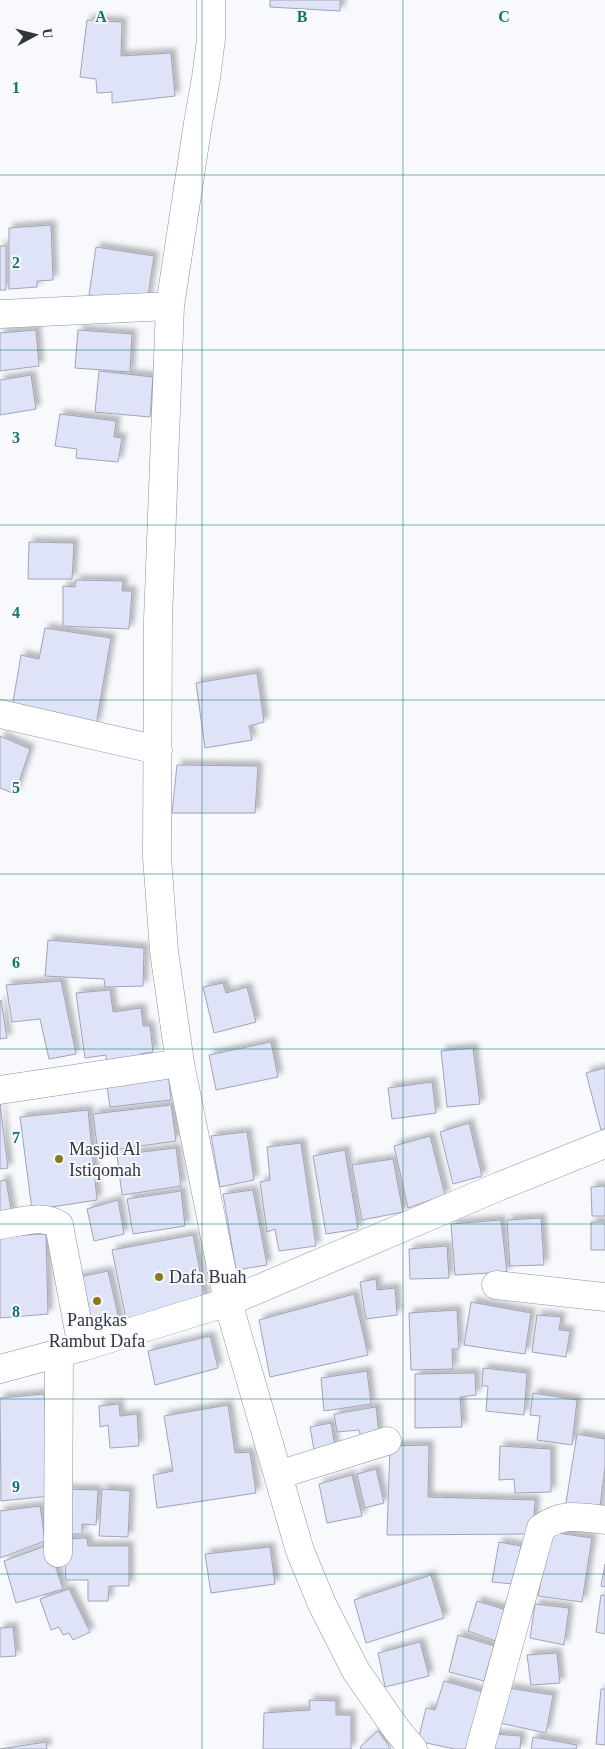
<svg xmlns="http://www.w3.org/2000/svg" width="605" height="1749" font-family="'Times New Roman',serif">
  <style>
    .building { fill: #dfe3f7; stroke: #a1a4b7; filter: url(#shadow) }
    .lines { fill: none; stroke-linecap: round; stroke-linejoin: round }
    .minor-casing { stroke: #8c90a3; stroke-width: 29 }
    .minor { stroke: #fff; stroke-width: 28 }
    .grid { fill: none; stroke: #0f766e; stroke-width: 1; stroke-opacity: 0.55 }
    .poi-dot { fill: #8b781d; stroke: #f8f9fd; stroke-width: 2 }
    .labels { text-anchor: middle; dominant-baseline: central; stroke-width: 4; stroke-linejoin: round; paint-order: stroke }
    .poi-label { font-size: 18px; fill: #33353d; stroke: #f8f9fd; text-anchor: start }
    .grid-label { font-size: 16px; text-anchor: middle; font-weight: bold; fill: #0f766e; stroke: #f8f9fd; stroke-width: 4; stroke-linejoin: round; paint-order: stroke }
  </style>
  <defs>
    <filter id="shadow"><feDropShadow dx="4.5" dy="-4.5" stdDeviation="2.5" flood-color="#0004"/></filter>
  </defs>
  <rect width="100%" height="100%" fill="#f8f9fd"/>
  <path class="building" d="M270 0H340V11L270 7Z
    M87 20 122 22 121 56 171 53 175 96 112 103V92L97 93 96 79 80 77Z
    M51 225 53 280 37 281V287L9 289V228Z
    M0 246H6V290H0Z
    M96 247 154 256 147 302 89 295Z
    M36 330 39 366 0 371V333Z
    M78 330 132 334 130 372 75 368Z
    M99 371 153 377 150 417 95 412Z
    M31 375 36 409 0 415V380Z
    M60 414 116 421 114 437 122 438 118 462 76 458 77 449 55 446Z
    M29 542 74 543 72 579H28Z
    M76 580 123 581 122 591H132L129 629 63 626V586L75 587Z
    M45 628 111 638 96 725 12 708 21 655 39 659Z
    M257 673 264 722 249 726 252 740 205 748 196 683Z
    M0 736 30 749 15 794 0 788Z
    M177 765 258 766 255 813H172Z
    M48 940 144 948 143 986 105 987 104 979 45 976Z
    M61 981 76 1054 49 1059 40 1019 12 1022 6 985Z
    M223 983 226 993 247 987 256 1022 214 1033 203 987Z
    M110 990 113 1012 141 1008 143 1026H150L153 1052 140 1054 142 1062 107 1065 106 1055 85 1058 76 993Z
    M1 1000 7 1038 0 1039V1001Z
    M271 1042 278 1077 216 1090 209 1055Z
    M473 1048 480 1104 447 1107 441 1051Z
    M605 1068V1128L601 1130 586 1073Z
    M168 1072 171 1100 110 1107 106 1080Z
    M432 1082 436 1113 392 1119 388 1088Z
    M0 1104 8 1168 0 1169Z
    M171 1105 176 1141 98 1152 93 1114Z
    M88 1110 97 1200 32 1210 20 1117Z
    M469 1123 482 1176 453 1184 440 1132Z
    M247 1132 254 1180 220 1187 211 1136Z
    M430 1136 445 1195 408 1208 394 1146Z
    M301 1143 316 1246 279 1251 275 1229 267 1232 260 1182 270 1180 267 1147Z
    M176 1148 181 1186 122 1195 117 1155Z
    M345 1150 358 1229 326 1234 313 1156Z
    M393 1159 403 1212 362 1220 352 1165Z
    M6 1180 12 1215 0 1217V1181Z
    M605 1186V1216H592L591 1187Z
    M253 1190 267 1265 236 1270 223 1194Z
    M181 1191 185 1226 133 1234 127 1199Z
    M118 1200 124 1234 94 1241 87 1209Z
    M541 1218 544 1265 510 1266 507 1220Z
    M501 1220 507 1272 455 1275 451 1224Z
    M591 1222H605V1250H591Z
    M46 1234 48 1314 0 1318V1236Z
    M193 1235 206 1303 127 1324 112 1250Z
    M447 1246 449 1278 410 1279 409 1249Z
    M108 1271 120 1324 86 1331 75 1278Z
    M376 1279 377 1290 395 1288 397 1315 366 1319 360 1282Z
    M354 1294 368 1355 270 1377 259 1320Z
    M471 1302 531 1313 525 1354 464 1345Z
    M457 1310 459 1349H452L453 1369 411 1370 409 1313Z
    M537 1315 561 1317 559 1330 570 1331 566 1357 532 1352Z
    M210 1336 218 1368 155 1385 148 1351Z
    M483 1368 527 1373 524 1415 486 1411 488 1386H482Z
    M367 1371 371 1404 324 1411 321 1378Z
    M475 1373 476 1395 460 1397 462 1427 415 1428V1374Z
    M533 1393 577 1400 572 1445 537 1440 540 1416 530 1415Z
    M44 1394 50 1496 1 1501 0 1398Z
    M119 1404 120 1416 137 1414 139 1446 110 1448 108 1425 100 1427 99 1406Z
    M228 1405 235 1453 250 1452 256 1493 157 1508 153 1475 173 1471 164 1416Z
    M376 1407 379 1435 361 1437 359 1430 337 1432 334 1414Z
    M331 1423 335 1447 314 1450 310 1427Z
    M577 1434 605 1439V1467L599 1514 565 1509Z
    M429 1445 428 1497 535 1500 533 1534 387 1535 390 1446Z
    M500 1446 551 1449V1492L515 1493 514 1479 499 1480Z
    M376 1469 384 1503 365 1508 357 1474Z
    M352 1475 362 1516 327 1523 319 1484Z
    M63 1489 98 1490 96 1525 82 1524V1534H62Z
    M102 1489 130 1491 128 1537 99 1536Z
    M40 1506 45 1541 0 1558V1511Z
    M550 1532 592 1538 582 1602 538 1596Z
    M87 1538 88 1546H129V1586H109L108 1601H88V1580H66L64 1539Z
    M499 1542 521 1546 513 1584 492 1582Z
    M48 1545 63 1589 16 1603 4 1561Z
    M270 1547 275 1584 211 1593 205 1554Z
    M605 1564V1587L601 1586Z
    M431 1575 444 1618 366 1643 354 1600Z
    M69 1589 90 1632 73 1640 69 1633 63 1635 59 1627 51 1630 40 1599Z
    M601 1595 605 1596V1634L596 1632Z
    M477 1601 513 1612 504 1644 468 1631Z
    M535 1604 569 1608 564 1645 530 1638Z
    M13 1627 16 1656 0 1657V1628Z
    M458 1635 494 1646 484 1681 449 1672Z
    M420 1642 429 1676 385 1687 378 1653Z
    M557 1653 560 1683 531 1685 527 1655Z
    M444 1681 486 1693 468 1749H454L418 1741 426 1708 435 1710Z
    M508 1688 553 1695 546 1733 500 1723Z
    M601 1689H605V1745L596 1744Z
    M309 1700 336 1701V1715H351V1749H263L264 1713 310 1710Z
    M378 1731 391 1749H361L360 1747Z
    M492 1734 521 1736 520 1749H490Z
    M533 1737 577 1745 576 1749H531Z
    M46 1742 47 1749H0Z"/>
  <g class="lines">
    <g class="minor-casing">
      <path id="minor" d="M211 0V39L206 78 198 123 170 306 158 620 157 857 164 951 180 1063 228 1302 300 1551 322 1604 356 1671 397 1730 413 1749
        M0 314 170 306
        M0 714 158 750
        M0 1090 180 1063
        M0 1225C19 1222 42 1214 59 1225L82 1347
        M496 1285 605 1297
        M0 1369 82 1347 228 1302 500 1186 605 1144
        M278 1475 387 1441
        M58 1553 59 1353
        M480 1749 541 1528C564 1512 579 1517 605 1520"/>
    </g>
    <use href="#minor" class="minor"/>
  </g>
  <path class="grid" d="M202 0V1749M403 0V1749M0 175H605M0 350H605M0 525H605M0 700H605M0 874H605M0 1049H605M0 1224H605M0 1399H605M0 1574H605"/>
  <g class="poi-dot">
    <circle cx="59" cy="1159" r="5"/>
    <circle cx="159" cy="1277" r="5"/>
    <circle cx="97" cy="1301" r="5"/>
  </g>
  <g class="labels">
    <g class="poi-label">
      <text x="69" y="1149">Masjid Al<tspan x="69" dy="21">Istiqomah</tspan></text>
      <text x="169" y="1277">Dafa Buah</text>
      <text x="97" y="1320" text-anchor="middle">Pangkas<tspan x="97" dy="21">Rambut Dafa</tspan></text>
    </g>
  </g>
  <g class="grid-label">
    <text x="101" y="22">A</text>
    <text x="302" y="22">B</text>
    <text x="504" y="22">C</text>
    <text x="16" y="93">1</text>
    <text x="16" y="268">2</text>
    <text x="16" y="443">3</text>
    <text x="16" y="618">4</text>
    <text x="16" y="793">5</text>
    <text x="16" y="968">6</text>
    <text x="16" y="1143">7</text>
    <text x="16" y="1317">8</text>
    <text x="16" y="1492">9</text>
  </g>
  <g transform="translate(35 35) rotate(83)" stroke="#f8f9fd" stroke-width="4" paint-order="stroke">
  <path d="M0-4L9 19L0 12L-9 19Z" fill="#33353d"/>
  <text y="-8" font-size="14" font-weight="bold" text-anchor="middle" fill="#33353d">U</text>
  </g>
</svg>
